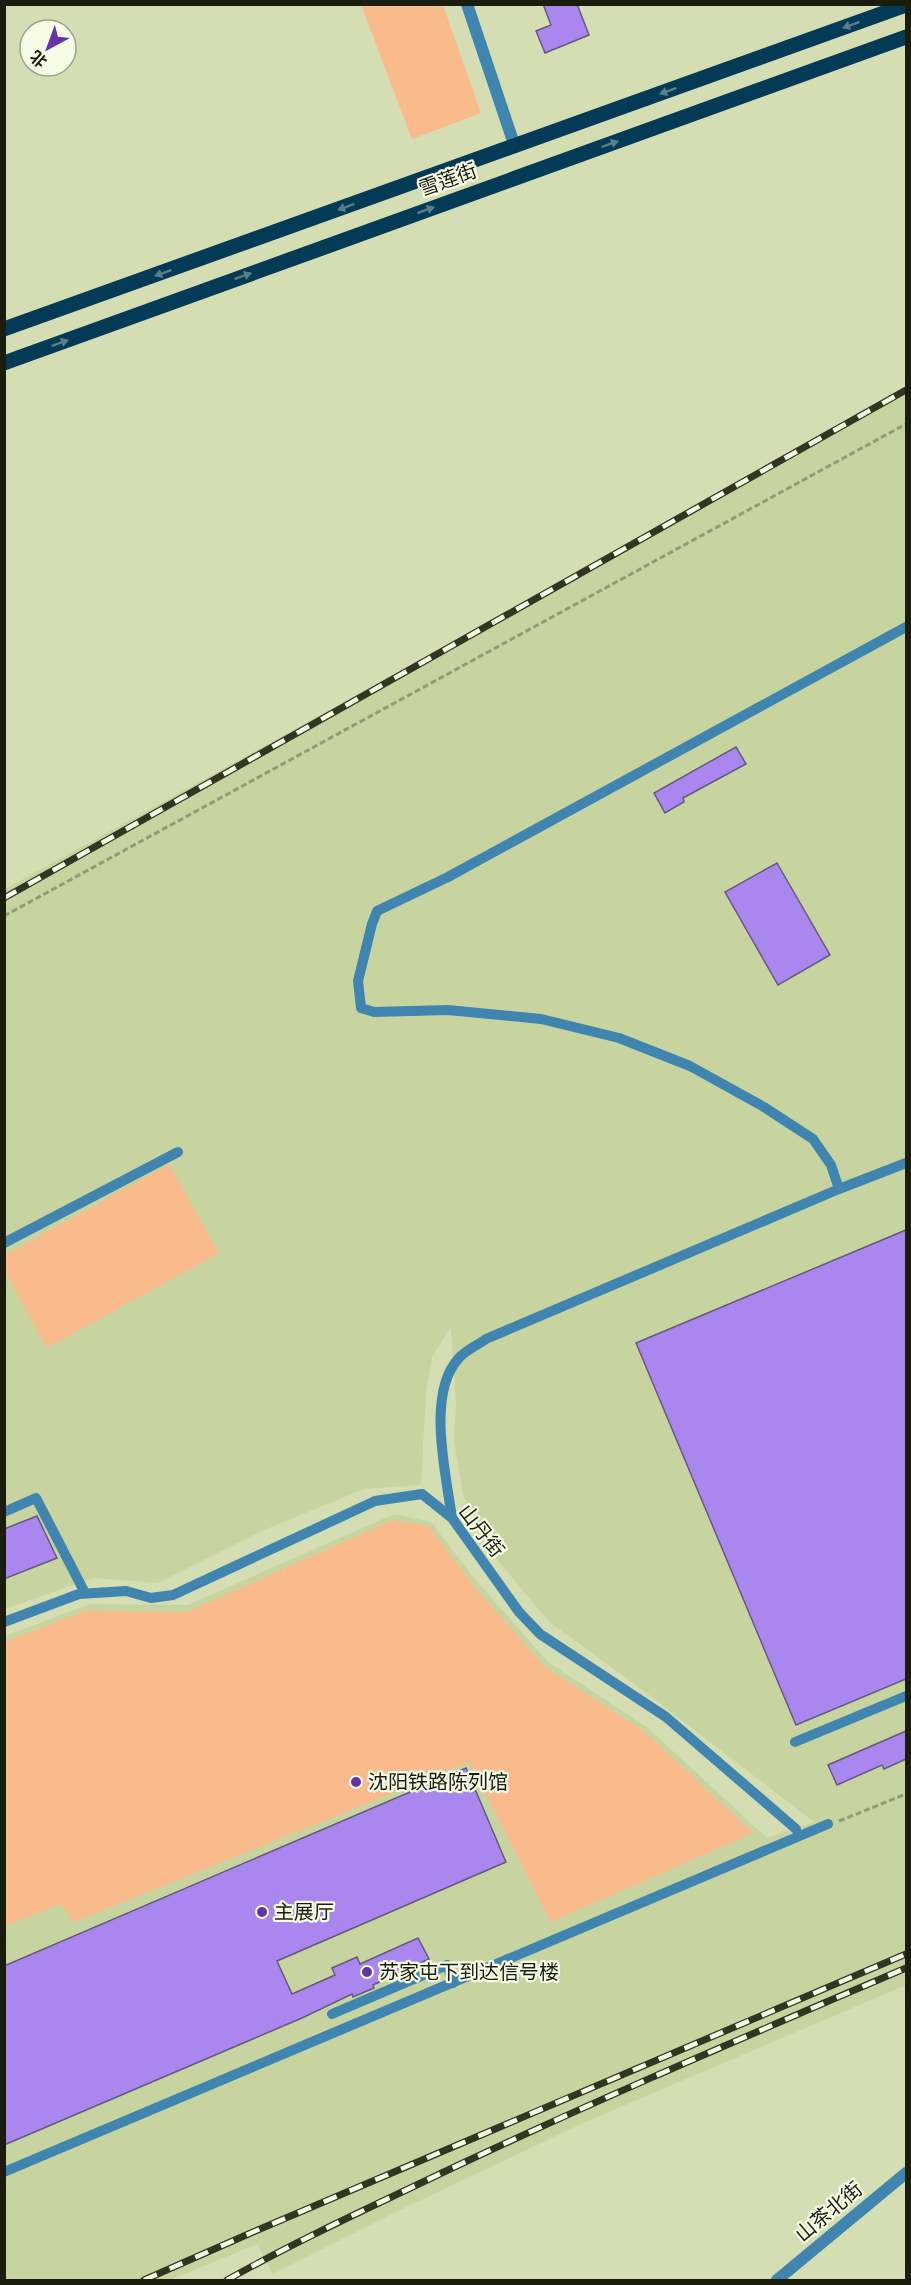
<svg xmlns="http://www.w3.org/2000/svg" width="911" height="2285" font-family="Karla,'Noto Sans SC',sans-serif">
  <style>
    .built { fill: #c8d4a0 }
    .green { fill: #f9bb8c }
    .building { fill: #aa87ee; stroke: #64597e; stroke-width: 1.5 }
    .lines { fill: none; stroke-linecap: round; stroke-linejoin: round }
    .path { stroke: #939a78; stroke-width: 3; stroke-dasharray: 6 3; stroke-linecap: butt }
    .lane { stroke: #4085af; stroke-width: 10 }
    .street { stroke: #4085af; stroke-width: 12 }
    .primary { stroke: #033b56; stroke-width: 15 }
    .rail-casing { stroke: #313521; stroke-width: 7 }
    .rail { stroke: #f7fce6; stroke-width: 4.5; stroke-dasharray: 14; stroke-linecap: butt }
    .oneway { fill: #587f88 }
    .poi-dot { fill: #6432a9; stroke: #f7fce6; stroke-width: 2 }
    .labels { text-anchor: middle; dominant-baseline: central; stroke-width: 4.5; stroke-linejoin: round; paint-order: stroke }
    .street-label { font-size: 20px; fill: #1a1d0d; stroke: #f7fce6 }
    .poi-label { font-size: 20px; fill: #1a1d0d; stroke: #f7fce6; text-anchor: start }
  </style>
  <rect width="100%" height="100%" fill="#d4deb2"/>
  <path class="built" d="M906 392V1985L581 2124 396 2212 273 2274 257 2244 170 2280H5V1636L90 1604 188 1605 394 1514 431 1522 474 1578 548 1662 647 1727 767 1838 814 1822 636 1685 549 1622 491 1552 463 1495 454 1441 456 1406 451 1327 432 1357 426 1392 421 1485 364 1489 264 1530 158 1583 93 1578 5 1609V889Z"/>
  <path class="green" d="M361 5H443L481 113 412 139Z
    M169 1164 219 1253 47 1348 5 1271V1255Z
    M393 1520 429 1526 473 1585 546 1668 644 1731 753 1833 551 1922 469 1762 74 1922 61 1904 5 1926V1642L85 1611 187 1612Z"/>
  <path class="building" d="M543 4H577L589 35 545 53 536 31 551 25Z
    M736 747 746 764 683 798 684 802 665 813 654 793Z
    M777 863 830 955 778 985 725 892Z
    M906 1230V1679L796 1725 636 1343Z
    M37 1516 57 1558 4 1579V1529Z
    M906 1731V1759L884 1769 882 1765 837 1785 828 1765Z
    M466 1768 506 1862 277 1961 292 1994 335 1975 332 1968 357 1957 360 1964 418 1938 429 1959 373 1985 374 1988 353 1997 352 1994 302 2018 4 2145V1966Z"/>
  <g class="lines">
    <path class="path" d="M4 916 906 424
      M839 1821 906 1794"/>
    <path class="lane" d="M839 1189 831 1165 813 1139 764 1107 690 1066 619 1038 541 1019 448 1010 374 1012 361 1008 358 981 372 924 377 911 448 877 906 627
      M4 1243 178 1152
      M4 1512 36 1498 85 1593
      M452 1518C446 1474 426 1393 459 1358 466 1350 478 1345 486 1339L839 1189 906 1163
      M4 1622 79 1594 126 1591 151 1598 173 1595 375 1501 422 1494 452 1518 519 1612 540 1634 666 1717 796 1829
      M795 1742 906 1696
      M332 2014 447 1965 453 1983
      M4 2172 828 1824"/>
    <path class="street" d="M467 4 515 147
      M777 2280 906 2173"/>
    <path class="primary" d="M4 329 906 5
      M4 363 906 37"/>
    <g class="rail-casing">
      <path id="rail" d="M4 898 906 390
        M144 2280 253 2232 906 1954
        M227 2280C298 2240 373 2206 446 2171 598 2099 752 2034 906 1968"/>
    </g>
    <use href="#rail" class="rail"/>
  </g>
  <defs><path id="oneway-solid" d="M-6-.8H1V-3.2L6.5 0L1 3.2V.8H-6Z" transform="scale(1.5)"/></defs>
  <g class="oneway">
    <use href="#oneway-solid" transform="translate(851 25) rotate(160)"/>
    <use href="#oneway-solid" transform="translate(668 91) rotate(160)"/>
    <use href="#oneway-solid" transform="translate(610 144) rotate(-20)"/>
    <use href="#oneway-solid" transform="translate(346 207) rotate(160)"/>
    <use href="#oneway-solid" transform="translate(426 210) rotate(-20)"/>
    <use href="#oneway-solid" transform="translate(163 273) rotate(160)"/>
    <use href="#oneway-solid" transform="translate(243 276) rotate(-20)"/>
    <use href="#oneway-solid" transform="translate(60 343) rotate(-20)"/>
  </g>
  <g class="poi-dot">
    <circle cx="356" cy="1782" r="6"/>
    <circle cx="262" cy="1912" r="6"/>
    <circle cx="367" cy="1972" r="6"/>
  </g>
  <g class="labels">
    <g class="street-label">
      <text transform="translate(448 180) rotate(-20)">雪莲街</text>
      <text transform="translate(481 1531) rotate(52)">山丹街</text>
      <text transform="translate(829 2212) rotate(-40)">山茶北街</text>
    </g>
    <g class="poi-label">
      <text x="368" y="1782">沈阳铁路陈列馆</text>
      <text x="274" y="1912">主展厅</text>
      <text x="379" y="1972">苏家屯下到达信号楼</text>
    </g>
  </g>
  <rect width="911" height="2285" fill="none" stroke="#1a1d0d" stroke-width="12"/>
  <g transform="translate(48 48) rotate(221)"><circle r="28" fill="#f7fce6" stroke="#9fa38f" stroke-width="1.5"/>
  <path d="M0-4.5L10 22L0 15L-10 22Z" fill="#6432a9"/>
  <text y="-9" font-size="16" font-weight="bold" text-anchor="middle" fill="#1a1d0d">北</text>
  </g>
</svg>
